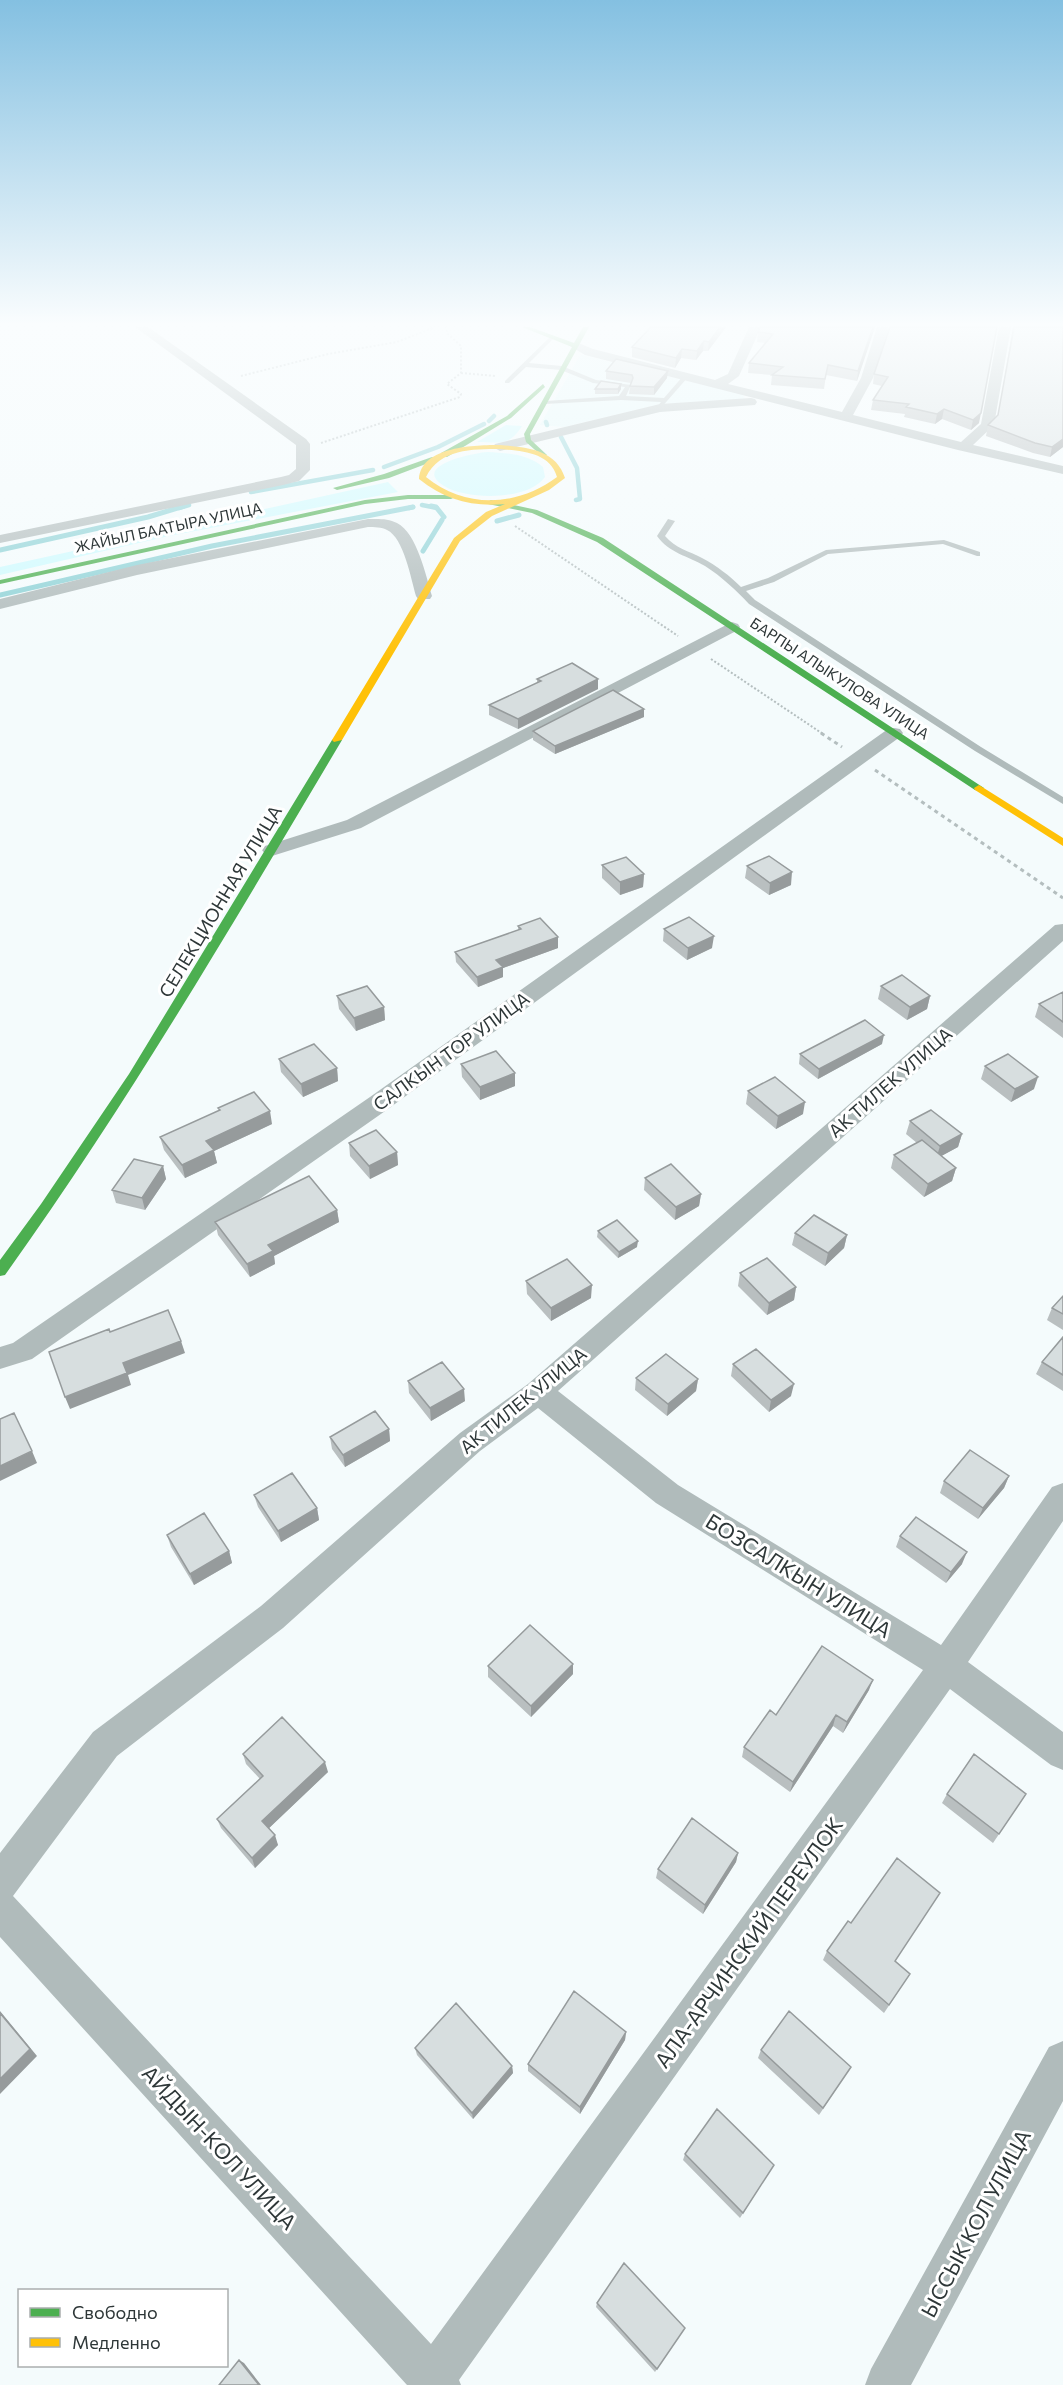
<svg xmlns="http://www.w3.org/2000/svg" width="1063" height="2385" font-family="Commissioner,sans-serif">
  <style>
    .built { fill: #e4f9fa }
    .green { fill: #cefafe }
    .lines { fill: none; stroke-linecap: round; stroke-linejoin: round }
    .stream-far1 { stroke: #8ed2d6; stroke-width: 4.5 }
    .stream { stroke: #8ed2d6; stroke-width: 5 }
    .path-far1 { stroke: #b4bebf; stroke-width: 2; stroke-dasharray: 2 2; stroke-linecap: butt }
    .path { stroke: #b4bebf; stroke-width: 3; stroke-dasharray: 4 4; stroke-linecap: butt }
    .lane { fill: #b0bbbb; fill-rule: evenodd }
    .street { fill: #b0bbbb; fill-rule: evenodd }
    .fast { fill: #4caf50; fill-rule: evenodd }
    .slow { fill: #ffc107; fill-rule: evenodd }
    .wall { fill: #b9bfc0 }
    .shaded-wall { fill: #969b9c }
    .building { fill: #d7dedf; stroke: #969b9c; stroke-width: 1.5 }
    .labels { text-anchor: middle; dominant-baseline: central; stroke-width: 6; stroke-linejoin: round; paint-order: stroke }
    .far-street-label { font-size: 15px; fill: #2e3738; stroke: #fff }
    .street-label { font-size: 18px; fill: #2e3738; stroke: #fff }
    .near-street-label { font-size: 21px; fill: #2e3738; stroke: #fff }
  </style>
  <rect width="100%" height="100%" fill="#f4fbfc"/>
  <path class="built" d="M582 355 742 394 745 399 660 404 564 427 540 425 579 357Z"/>
  <path class="green" d="M506 425 522 426C509 447 499 442 477 442Z
    M487 452C507 453 528 454 543 467L545 477C528 501 467 500 444 486 410 465 475 453 487 452Z
    M388 482 398 492 169 536 0 575V567Z"/>
  <g class="lines">
    <path class="stream-far1" d="M489 421 494 416
      M546 422 547 425
      M561 437 577 468 580 499 576 500
      M384 467 438 447 484 424
      M251 492 373 470
      M422 505 437 508
      M179 508 189 505
      M409 508 413 507"/>
    <path class="stream" d="M431 506 436 507 444 517
      M497 521 519 515
      M0 550 148 517 184 506
      M423 551 442 520
      M0 595 212 546 413 507"/>
    <path class="path-far1" d="M461 373 496 376
      M241 376 328 354 397 342 435 327
      M321 443 460 397 461 394 447 384 461 373V346L448 334 445 327
      M515 526 678 636
      M711 659 823 734"/>
    <path class="path" d="M821 733 842 747
      M875 770 1063 898"/>
    <path class="lane" d="M552 335 554 338 529 363 562 366 596 380 631 385 626 396 664 398 684 375 689 376 660 409 657 407 661 402 621 400 544 404 546 401 619 396 625 387 593 383 561 370 526 367 509 383H505V381Z
      M668 519 675 521 665 536C675 548 689 551 702 558 717 566 730 576 741 587L768 578 826 550 944 540 980 552V556H977L943 544 828 554 774 582 746 591 755 600 981 747 1063 797V804L975 751 749 604C736 590 722 577 705 566 688 556 669 553 657 536Z"/>
    <path class="street" d="M135 327H148L306 439 310 444V470L299 481 283 485 0 543V535L281 477 289 475 296 469V445Z
      M749 327H761L739 376 728 384 842 412 861 378 877 327H889L873 378 853 415 961 442 981 424 999 327H1011L994 425 973 445 1063 466V474L958 450 585 355 570 346 576 342 593 349 715 380 728 374Z
      M751 398 755 399 757 402 755 405 660 412 500 451 493 447 495 444 660 404Z
      M368 519C377 519 388 518 397 523 417 533 426 576 432 596L430 599H418L416 596C411 579 404 538 387 530 382 527 374 527 368 527L137 575 0 609V599L137 565Z
      M732 622 738 624 740 627 738 630 361 828 272 856 265 854 262 850 265 846 347 820Z
      M894 728 900 729 903 733 900 737 388 1109 32 1359 0 1369V1347L13 1343 370 1097 888 729Z
      M1063 924V941L558 1391 678 1485 941 1645 1052 1487 1063 1483V1521L968 1662 1063 1732V1770L1051 1765 950 1689 459 2380 461 2385H407L0 1937V1853L93 1732 261 1606 460 1433 528 1384 1055 925ZM538 1408 656 1503 923 1670 431 2344 13 1896 117 1756 283 1628 480 1451Z
      M1063 2041V2101L911 2385H865L871 2369 1049 2047Z"/>
    <path class="fast" d="M522 327H530L574 343 583 327H589L530 434 531 440 547 455 543 457 526 442 524 434 572 347Z
      M543 384 545 387 511 418 447 457H441V453L507 416Z
      M432 457 439 459 389 478 337 490 333 488 384 474Z
      M408 495H451L455 497 451 499H408L365 504 0 584V580L365 500Z
      M491 500 537 510 603 538 984 788 979 791 975 790 597 542 532 513 488 504 487 502Z
      M337 737 342 740C234 922 128 1103 5 1275L0 1276V1260L41 1204 129 1074 332 740Z"/>
    <path class="slow" d="M500 445C526 447 556 449 565 478L549 490 492 516 460 541 342 740 334 742 332 740 454 538 486 512 505 504C472 507 445 500 419 479 421 446 476 445 500 445ZM500 449C522 451 550 452 557 477 517 507 465 509 426 477 440 449 472 449 500 449Z
      M979 785 1063 838V846L975 790 974 788Z"/>
  </g>
  <path class="wall" d="M651 327H726L708 351H703L696 360 681 358 675 368 632 357V347Z
    M760 327H875L857 381 826 375 824 389 771 385 772 375 748 373 749 363 766 343 757 342 758 332Z
    M890 327 979 423 971 430 942 419 935 424 904 417 905 414 871 410 873 400 882 386 873 384 874 374Z
    M1013 327H1063V447L1050 457 1033 453 986 436 988 425 998 416Z
    M606 371 667 378 654 395 629 394 630 386 631 383 606 379Z
    M621 384V389L618 394H595V389Z
    M537 679 598 689 518 729 489 715V705L537 683Z
    M644 717 555 754 533 740V731Z
    M602 865 644 874 643 887 620 895 602 878Z
    M747 866 791 885 769 895 745 878Z
    M518 926 558 937V948L503 968V977L478 987 456 962 455 952 518 930Z
    M664 929 712 948 687 960 663 941Z
    M881 986 930 996 927 1009 907 1020 878 999Z
    M1063 992V1038L1035 1017 1039 1004Z
    M337 996 384 1007 385 1020 356 1031 339 1009Z
    M882 1044 818 1079 799 1064 800 1054Z
    M279 1059 337 1068 338 1081 303 1097 281 1072Z
    M461 1064 515 1086 480 1100 462 1077Z
    M985 1066 1034 1089 1011 1102 981 1079Z
    M748 1091 803 1114 776 1129 746 1104Z
    M218 1108 272 1124 214 1151 217 1163 185 1178 164 1150 160 1137 219 1111Z
    M910 1121 962 1134 958 1147 941 1156 956 1168 952 1181 924 1197 891 1168 894 1155 917 1143 906 1134Z
    M349 1143 397 1152 398 1165 370 1179 350 1156Z
    M163 1166 166 1179 145 1210 116 1203 112 1190Z
    M645 1178 701 1194 699 1206 675 1220 644 1190Z
    M337 1210 339 1222 274 1256 275 1264 250 1277 218 1235 215 1222Z
    M598 1231 637 1247 618 1258 597 1237Z
    M795 1233 847 1235 844 1248 825 1266 792 1245Z
    M740 1273 796 1287 794 1300 767 1315 738 1286Z
    M526 1281 591 1298 551 1321 527 1294Z
    M1063 1296V1330L1047 1320 1052 1308Z
    M1063 1337V1391L1036 1374 1042 1362Z
    M733 1364 791 1396 769 1412 731 1376Z
    M636 1378 698 1379 696 1391 667 1416 635 1390Z
    M408 1381 465 1401 431 1421 409 1393Z
    M389 1429 390 1441 345 1467 332 1449 330 1437Z
    M1009 1476 1004 1488 978 1519 940 1493 944 1481Z
    M254 1495 317 1508 319 1520 281 1542 258 1507Z
    M167 1535 229 1551 232 1563 194 1585 171 1547Z
    M900 1536 962 1564 946 1583 896 1547Z
    M573 1664V1674L531 1717 488 1677V1666Z
    M869 1690 843 1733 833 1726 790 1792 742 1757 744 1747 776 1715Z
    M243 1754 328 1772 269 1828 278 1845 255 1868 221 1828 217 1819 260 1779 246 1764Z
    M947 1794H1026L993 1843 942 1803Z
    M738 1853 736 1862 703 1914 656 1878 658 1869Z
    M851 1923 910 1974 884 2013 823 1960 827 1951Z
    M626 2032 625 2040 580 2114 528 2071V2064Z
    M415 2048 512 2066 513 2073 473 2119 417 2055Z
    M761 2050 851 2067 819 2115 758 2058Z
    M685 2154 774 2165 740 2218 683 2160Z
    M597 2303 685 2328 655 2372 596 2307Z"/>
  <path class="shaded-wall" d="M720 327H726L708 351 709 342Z
    M873 327H875L857 381 858 371Z
    M704 341 703 351 696 360 697 351Z
    M682 349 681 358 675 368 676 358Z
    M668 371 667 378 654 395V387Z
    M621 384V389L618 394V389Z
    M944 409 942 419 935 424 937 414Z
    M981 413 979 423 971 430 973 420Z
    M1063 439V447L1050 457 1052 447Z
    M598 679V689L518 729V719Z
    M644 709V717L555 754V746Z
    M792 872 791 885 769 895 770 883Z
    M644 874 643 887 620 895V882Z
    M714 936 712 948 687 960 688 948Z
    M558 937V948L503 968V977L478 987 477 977 496 960Z
    M930 996 927 1009 907 1020 910 1007Z
    M384 1007 385 1020 356 1031 354 1018Z
    M884 1035 882 1044 818 1079 819 1069Z
    M337 1068 338 1081 303 1097 301 1084Z
    M515 1073V1086L480 1100V1087Z
    M1038 1077 1034 1089 1011 1102 1015 1089Z
    M805 1102 803 1114 776 1129 778 1116Z
    M270 1111 272 1124 214 1151 217 1163 185 1178 182 1165 206 1141Z
    M962 1134 958 1147 936 1159 940 1146Z
    M397 1152 398 1165 370 1179 369 1166Z
    M163 1166 166 1179 145 1210 142 1198Z
    M956 1168 952 1181 924 1197 928 1184Z
    M701 1194 699 1206 675 1220 676 1207Z
    M337 1210 339 1222 274 1256 275 1264 250 1277 247 1264 268 1245Z
    M847 1235 844 1248 825 1266 828 1253Z
    M638 1241 637 1247 618 1258 619 1252Z
    M592 1285 591 1298 551 1321V1308Z
    M796 1287 794 1300 767 1315 769 1303Z
    M181 1341 185 1353 128 1375 131 1385 70 1409 65 1397 123 1363Z
    M698 1379 696 1391 667 1416 668 1404Z
    M794 1384 791 1396 769 1412 771 1400Z
    M464 1389 465 1401 431 1421 430 1408Z
    M389 1429 390 1441 345 1467 343 1455Z
    M32 1451 37 1463 0 1481V1466Z
    M1009 1476 1004 1488 978 1519 983 1508Z
    M317 1508 319 1520 281 1542 278 1531Z
    M229 1551 232 1563 194 1585 190 1574Z
    M967 1552 962 1564 946 1583 951 1572Z
    M573 1664V1674L531 1717V1706Z
    M873 1680 869 1690 843 1733 847 1722Z
    M836 1715 833 1726 790 1792 793 1782Z
    M325 1762 328 1772 266 1831 262 1821Z
    M275 1835 278 1845 255 1868 252 1858Z
    M738 1853 736 1862 703 1914 705 1905Z
    M0 2011 37 2056 0 2094Z
    M626 2032 625 2040 580 2114V2107Z
    M512 2066 513 2073 473 2119 472 2113Z
    M239 2360 244 2363 261 2385H259Z"/>
  <path class="building" d="M651 327H720L709 342 704 341 697 351 682 349 676 358 632 347Z
    M760 327H873L858 371 828 365 825 379 772 375 783 367 749 363 773 334 758 332Z
    M890 327H997L981 413 973 420 944 409 937 414 906 407 909 404 873 400 888 377 874 374Z
    M1014 327H1063V439L1052 447 1035 443 988 425 998 415Z
    M616 359 668 371 654 387 630 386 633 378 632 375 606 371Z
    M601 381 621 384 618 389H595Z
    M572 663 598 679 518 719 489 705 541 681 537 679Z
    M613 690 644 709 555 746 533 731Z
    M769 856 792 872 770 883 747 866Z
    M626 857 644 874 620 882 602 865Z
    M689 917 714 936 688 948 664 929Z
    M540 918 558 937 496 960 503 967 477 977 455 952 521 929 518 926Z
    M902 975 930 996 910 1007 881 986Z
    M367 986 384 1007 354 1018 337 996Z
    M1063 992V1022L1039 1004Z
    M865 1020 884 1035 819 1069 800 1054Z
    M314 1044 337 1068 301 1084 279 1059Z
    M496 1051 515 1073 480 1087 461 1064Z
    M1008 1054 1038 1077 1015 1089 985 1066Z
    M775 1077 805 1102 778 1116 748 1091Z
    M254 1092 270 1111 206 1141 214 1150 182 1165 160 1137 220 1110 218 1108Z
    M931 1110 962 1134 940 1146 910 1121Z
    M376 1130 397 1152 369 1166 349 1143Z
    M922 1140 956 1168 928 1184 894 1155Z
    M134 1159 163 1166 142 1198 112 1190Z
    M671 1164 701 1194 676 1207 645 1178Z
    M309 1176 337 1210 268 1245 273 1251 247 1264 215 1222Z
    M814 1215 847 1235 828 1253 795 1233Z
    M617 1220 638 1241 619 1252 598 1231Z
    M767 1258 796 1287 769 1303 740 1273Z
    M567 1259 592 1285 551 1308 526 1281Z
    M1063 1296V1314L1052 1308Z
    M168 1310 181 1341 123 1363 127 1373 65 1397 49 1352 109 1329 110 1332Z
    M1063 1337V1375L1042 1362Z
    M756 1349 794 1384 771 1400 733 1364Z
    M666 1354 698 1379 668 1404 636 1378Z
    M442 1362 464 1389 430 1408 408 1381Z
    M375 1411 389 1429 343 1455 330 1437Z
    M14 1413 32 1451 0 1466V1419Z
    M970 1450 1009 1476 983 1508 944 1481Z
    M292 1473 317 1508 278 1531 254 1495Z
    M204 1513 229 1551 190 1574 167 1535Z
    M916 1517 967 1552 951 1572 900 1536Z
    M530 1625 573 1664 531 1706 488 1666Z
    M822 1646 873 1680 847 1722 836 1715 793 1782 744 1747 770 1710 776 1715Z
    M282 1717 325 1762 262 1821 275 1835 252 1858 217 1819 263 1776 243 1754Z
    M974 1754 1026 1794 999 1834 947 1794Z
    M692 1818 738 1853 705 1905 658 1869Z
    M897 1858 940 1893 895 1961 910 1974 889 2005 827 1951 848 1921 851 1923Z
    M574 1991 626 2032 580 2107 528 2064Z
    M456 2003 512 2066 472 2113 415 2048Z
    M789 2011 851 2067 823 2108 761 2050Z
    M0 2013 30 2049 0 2079Z
    M717 2109 774 2165 743 2213 685 2154Z
    M624 2263 685 2328 657 2369 597 2303Z
    M239 2360 259 2385H219Z"/>
  <linearGradient id="sky" x2="0" y2="1"><stop stop-color="#84c0e1"/><stop offset="0.49" stop-color="#fafdfe"/><stop offset="1" stop-color="#fafdfe" stop-opacity="0"/></linearGradient>
  <rect width="1063" height="661" fill="url(#sky)"/>
  <g class="labels">
    <g class="far-street-label">
      <text transform="translate(168 527) rotate(-12)">ЖАЙЫЛ БААТЫРА УЛИЦА</text>
      <text transform="translate(840 678) rotate(33)">БАРПЫ АЛЫКУЛОВА УЛИЦА</text>
    </g>
    <g class="street-label">
      <text transform="translate(220 901) rotate(-59)">СЕЛЕКЦИОННАЯ УЛИЦА</text>
      <text transform="translate(451 1051) rotate(-36)">САЛКЫН ТОР УЛИЦА</text>
      <text transform="translate(890 1082) rotate(-41)">АК ТИЛЕК УЛИЦА</text>
      <text transform="translate(523 1400) rotate(-39)">АК ТИЛЕК УЛИЦА</text>
    </g>
    <g class="near-street-label">
      <text transform="translate(799 1575) rotate(32)">БОЗСАЛКЫН УЛИЦА</text>
      <text transform="translate(748 1942) rotate(-54)">АЛА-АРЧИНСКИЙ ПЕРЕУЛОК</text>
      <text transform="translate(220 2147) rotate(47)">АЙДЫН-КОЛ УЛИЦА</text>
      <text transform="translate(975 2223) rotate(-62)">ЫССЫК КОЛ УЛИЦА</text>
    </g>
  </g>
  <rect x="18" y="2289" width="210" height="78" fill="#ffffff" stroke="#abafaf" stroke-width="1.5"/>
  <rect x="30" y="2308" width="30" height="9" fill="#4caf50" stroke="#abafaf" stroke-width="1.5"/>
  <text x="72" y="2319" font-size="18" fill="#2e3738">Свободно</text>
  <rect x="30" y="2338" width="30" height="9" fill="#ffc107" stroke="#abafaf" stroke-width="1.5"/>
  <text x="72" y="2349" font-size="18" fill="#2e3738">Медленно</text>
</svg>
